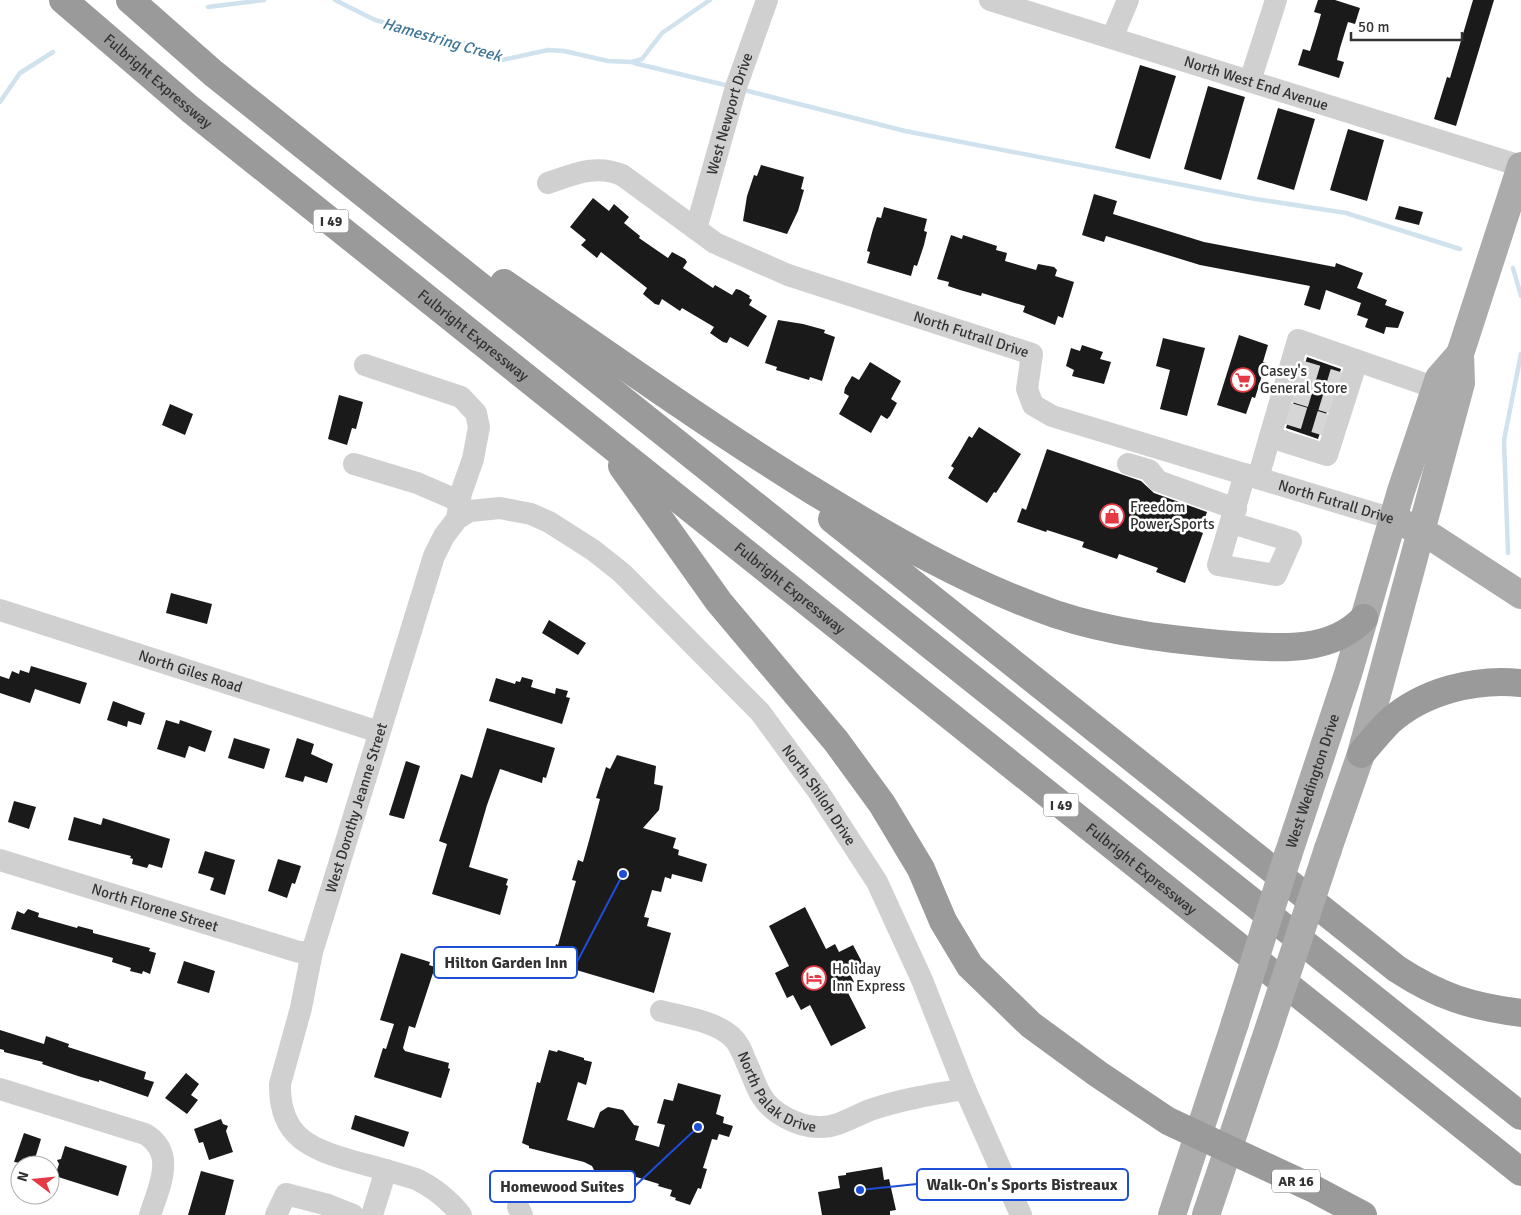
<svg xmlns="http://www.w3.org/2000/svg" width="1521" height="1215" font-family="Signika,sans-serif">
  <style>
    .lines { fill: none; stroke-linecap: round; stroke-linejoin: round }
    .stream { stroke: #cfe2ee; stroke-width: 4.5 }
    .building { fill: #1a1a1a }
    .minor-tunnel { stroke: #d6d6d6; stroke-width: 22; stroke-dasharray: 22 11; stroke-linecap: butt }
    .minor { stroke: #d0d0d0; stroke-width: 22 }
    .major { stroke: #ababab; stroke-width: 28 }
    .highway { stroke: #9a9a9a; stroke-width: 28 }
    .major-bridge { stroke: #ababab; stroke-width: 28 }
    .labels { text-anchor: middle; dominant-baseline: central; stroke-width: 5; stroke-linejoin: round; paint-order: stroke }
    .shield { fill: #fff; stroke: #707070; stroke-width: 1 }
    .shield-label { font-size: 14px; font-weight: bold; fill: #333 }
    .street-label { font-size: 15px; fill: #333; stroke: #fff }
    .poi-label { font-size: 15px; fill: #333; stroke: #fff; text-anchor: start }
    .water-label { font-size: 16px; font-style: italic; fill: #3f7597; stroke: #fff }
    .leader { fill: none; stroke: #1d4ed8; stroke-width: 2 }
    .callout-dot { fill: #1d4ed8; stroke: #fff; stroke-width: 2 }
    .callout { fill: #fff; stroke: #1d4ed8; stroke-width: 2 }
    .callout-label { font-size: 16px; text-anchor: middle; font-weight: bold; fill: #333 }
  </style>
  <rect width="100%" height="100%" fill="#fff"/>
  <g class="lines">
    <path class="stream" d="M335 0 375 20 463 43 502 60 548 50 564 51 608 61 632 62 642 59 662 33 710 0
      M208 7 264 0
      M634 63 729 86
      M744 90 905 131 1250 198 1346 213 1460 249
      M0 102 20 73 53 52
      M1513 268 1521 296
      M1508 553 1504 440 1521 354"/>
  </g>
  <path class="building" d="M1318 0H1335L1360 8 1355 24 1348 22 1340 48 1337 60 1344 62 1339 78 1298 65 1303 49 1310 51 1318 25 1321 14 1314 12Z
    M1473 0H1494L1456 126 1434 119 1447 77 1450 78Z
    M1140 65 1176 76 1150 159 1115 148Z
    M1208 86 1245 97 1221 180 1184 169Z
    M1278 108 1315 119 1294 190 1257 179Z
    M1348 129 1384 140 1367 201 1330 190Z
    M761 165 804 177 801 189 804 190 798 211 787 234 743 221 747 196 754 175 757 176Z
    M1094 194 1117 201 1113 214 1204 242 1335 267 1336 263 1363 273 1357 288 1387 300 1385 305 1404 312 1398 328 1386 327 1384 334 1365 327 1368 319 1357 315 1361 303 1326 290 1320 310 1304 305 1310 286 1200 265 1106 236 1104 242 1082 235Z
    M593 198 609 211 614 204 629 217 624 223 640 236 639 238 668 258 672 252 685 259 687 262 683 268 713 288 715 285 732 295 736 289 740 290 750 296 749 298 752 300 749 305 767 316 748 347 730 337 727 343 723 342 710 333 714 327 682 308 680 311 662 299 659 305 655 304 643 294 647 288 601 252 597 258 581 245 586 240 570 227Z
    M1399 206 1423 212 1419 225 1395 219Z
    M884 207 927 219 924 231 927 232 924 245 917 266 914 265 911 276 867 263 870 252 867 251 873 229 877 217 881 218Z
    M951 235 962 239 963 235 997 246 996 250 1007 253 1005 261 1036 270 1038 264 1054 267 1057 270 1055 276 1074 282 1063 318 1058 316 1055 325 1023 312 1025 306 982 293 981 296 960 290 948 286 949 282 937 279Z
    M778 320 803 324 825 330 824 333 835 337 822 381 810 377 809 380 776 370 777 367 765 363Z
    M1239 335 1268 345 1263 362 1266 363 1255 398 1252 397 1246 414 1217 405Z
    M1163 338 1205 348 1187 416 1160 409 1170 370 1156 366Z
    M1082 345 1103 352 1100 359 1111 362 1104 384 1072 376 1074 370 1066 366 1071 348 1080 351Z
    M1307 357 1341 369 1318 439 1286 428Z
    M870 362 901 381 891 399 897 403 890 416 887 419 881 415 871 433 839 414 849 396 844 393 845 388 852 376 859 380Z
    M339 395 363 402 356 429 352 428 347 445 328 439Z
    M170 404 193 414 185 435 162 425Z
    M979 427 1021 454 996 493 994 492 987 503 948 478 954 468 951 466 958 455 969 436 972 438Z
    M1047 449 1141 481 1154 493 1207 512 1200 532 1203 533 1185 583 1156 572 1158 568 1119 554 1117 559 1082 547 1084 542 1047 530 1046 532 1017 522 1022 508 1026 510Z
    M171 593 212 604 207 624 166 613Z
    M549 620 586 643 578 655 542 633Z
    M31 666 87 683 80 704 35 689 30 703 0 693V676L9 679 12 671 19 674 20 670 29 673Z
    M522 677 533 680 531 687 555 694 556 688 568 691 566 697 570 698 562 724 489 701 496 678 515 684 516 681 520 682Z
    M113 701 145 713 141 725 128 721 127 727 107 720Z
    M166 720 179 724 180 720 212 731 205 752 189 746 185 758 157 749Z
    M487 728 555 748 546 778 543 777 542 783 500 769 487 805 469 867 508 879 506 885 508 886 500 915 432 894 447 844 439 841 461 774 472 778Z
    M234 738 270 749 264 769 228 758Z
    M297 738 314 744 311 754 333 764 327 783 305 776 303 782 285 777Z
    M617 755 656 766 654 784 663 786 659 810 643 828 676 838 673 848 679 850 678 855 707 864 702 882 672 874 671 879 665 877 661 892 652 890 644 917 649 918 647 926 671 933 654 993 556 964 558 957 553 955 556 944 558 945 576 881 572 880 578 860 583 862 590 837 600 799 596 798 606 767 610 769Z
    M406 761 420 766 404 819 389 815Z
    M14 801 36 807 29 829 8 822Z
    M74 817 101 825 103 818 170 839 162 868 149 864 147 868 132 864 133 859 130 858 131 856 68 840Z
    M205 851 235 860 225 895 210 890 214 878 198 873Z
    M278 859 301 866 295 884 292 883 287 898 268 891Z
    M805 907 826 949 835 944 839 952 853 945 863 964 849 972 854 982 845 987 866 1028 831 1046 810 1005 801 1010 793 995 787 998 775 973 789 966 769 926Z
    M28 909 39 913 38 917 77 928 78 926 93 930V933L150 948 149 951 156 953 150 974 143 971 142 974 130 971 131 968 112 962 113 958 11 929 17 911 24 914Z
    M401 953 430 962 429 965 435 967 415 1028 409 1026 403 1048 405 1051 449 1063 448 1068 450 1069 441 1098 374 1077 383 1048 386 1049 394 1024 380 1020Z
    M184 961 215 971 209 993 177 983Z
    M0 1030 44 1044 46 1036 69 1044 68 1047 146 1072 144 1079 154 1082 148 1097 99 1080V1082L81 1077 42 1064 43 1062 4 1052V1050L0 1049Z
    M549 1050 557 1052 558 1050 584 1058V1060L592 1062 586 1085 578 1082 567 1120 594 1128 600 1112 608 1107 623 1110 634 1125 639 1126 635 1140 659 1147 665 1125 657 1123 664 1099 673 1101 678 1083 721 1095 716 1114 724 1117 723 1123 733 1126 729 1137 719 1134 717 1140 712 1139 703 1168 707 1169 701 1189 698 1188 690 1205 675 1200 676 1198 670 1196 672 1190 658 1186 659 1184 620 1172H611L606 1175 595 1172 592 1166 584 1162 529 1148V1146L522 1143 537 1082 540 1083Z
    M186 1073 199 1084 191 1095 198 1100 187 1114 165 1098Z
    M355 1115 409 1132 404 1147 351 1129Z
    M221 1119 223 1124 228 1126 226 1131 233 1152 209 1160 203 1142 199 1143 194 1129Z
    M24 1133 41 1139 33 1165 14 1162Z
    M65 1146 127 1166 118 1196 55 1176 59 1164 57 1160 61 1159Z
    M882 1167 884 1180 889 1179 896 1210 890 1211V1215H822L818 1192 840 1188 838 1176 846 1175V1173Z
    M201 1171 234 1180 225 1215H188Z"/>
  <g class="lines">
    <path class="minor-tunnel" d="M1296 370 1339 383
      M1290 390 1333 403
      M1283 412 1326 425"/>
    <g class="minor">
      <path id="s1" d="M990 0 1521 166"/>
      <path d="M1112 38 1128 0"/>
      <path d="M1250 81 1276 0"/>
      <path id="s2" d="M548 183C574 174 596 164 622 175L715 243 788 275 1032 354 1027 389 1033 405 1052 416 1393 519"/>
      <path id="s3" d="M696 229 736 87 767 0"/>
      <path d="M365 365 461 397 476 413 479 427 473 459 461 493 457 519"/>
      <path d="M1270 437 1327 455 1357 361"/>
      <path d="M354 464 417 483 459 501"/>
      <path d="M1128 464 1149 470 1158 481 1236 509"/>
      <path d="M1258 478 1298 340 1436 388"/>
      <path d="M1232 523 1291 541 1276 575 1218 565 1245 474"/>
      <path id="s4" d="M0 610 379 732"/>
      <path id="s5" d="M0 860 299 952H312"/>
      <path id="s6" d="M661 1011C683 1017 715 1021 732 1037 740 1044 743 1055 747 1064 752 1074 755 1085 761 1095 771 1113 798 1127 819 1127 838 1128 855 1115 873 1109 903 1099 934 1094 965 1089"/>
      <path d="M0 1089 145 1134C177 1153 159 1187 150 1215"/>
      <path d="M518 1207 522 1215"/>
      <path d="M276 1215 286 1194 328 1205 353 1215"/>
      <path d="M372 1215 386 1170"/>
      <path id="s7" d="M461 1215C448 1199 435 1188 416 1179 396 1173 376 1167 356 1162 311 1149 279 1138 280 1084L301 1008 312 952 434 556 444 536 457 519 470 511 500 508 531 514 549 522 593 550 622 573 760 712 818 791 877 882 922 980 965 1089 1021 1215"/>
    </g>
    <g class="major">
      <path d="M1405 524 1432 537 1521 595"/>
      <path d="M1328 849 1361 754 1461 383 1460 354 1521 166"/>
      <path id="s8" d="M1288 855 1348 674 1401 491 1439 378 1460 354"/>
      <path d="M1172 1215 1235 1023"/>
      <path d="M1206 1215 1264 1043"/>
    </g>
    <g class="highway">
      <path id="s9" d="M63 0 190 109 1521 1172"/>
      <path d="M130 0 213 73 318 157 1521 1116"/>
      <path d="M504 283C605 352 705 424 810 489 888 537 968 584 1055 614 1112 633 1173 640 1232 645 1277 648 1330 654 1364 618"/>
      <path d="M622 466 719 602 836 741 882 804 921 869 943 921 970 966 1031 1025 1098 1074 1168 1121 1312 1188 1363 1215"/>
      <path d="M832 519 1397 969C1440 997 1470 1006 1521 1013"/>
      <path d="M1361 754C1370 743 1379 732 1389 722 1423 691 1476 678 1521 683"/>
    </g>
    <path class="major-bridge" d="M1235 1023 1288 855
      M1264 1043 1328 849"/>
  </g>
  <defs>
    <g id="supermarket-ring" transform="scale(1.25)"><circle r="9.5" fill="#fff" stroke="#e63946" stroke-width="1.5"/><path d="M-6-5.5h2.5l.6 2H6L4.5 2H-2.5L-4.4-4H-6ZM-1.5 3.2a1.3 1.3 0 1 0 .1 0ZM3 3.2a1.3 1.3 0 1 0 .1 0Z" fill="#e63946"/></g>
    <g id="shop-ring" transform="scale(1.25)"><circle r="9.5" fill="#fff" stroke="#e63946" stroke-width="1.5"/><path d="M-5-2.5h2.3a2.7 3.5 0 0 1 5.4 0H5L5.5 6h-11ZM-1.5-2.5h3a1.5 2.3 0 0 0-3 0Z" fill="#e63946"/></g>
    <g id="hotel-ring" transform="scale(1.25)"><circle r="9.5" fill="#fff" stroke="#e63946" stroke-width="1.5"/><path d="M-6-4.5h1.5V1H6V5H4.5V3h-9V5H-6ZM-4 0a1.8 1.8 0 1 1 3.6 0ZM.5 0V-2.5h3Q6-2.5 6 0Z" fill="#e63946"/></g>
  </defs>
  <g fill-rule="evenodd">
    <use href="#supermarket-ring" x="1243" y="380"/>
    <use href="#shop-ring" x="1112" y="516"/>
    <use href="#hotel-ring" x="814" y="978"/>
  </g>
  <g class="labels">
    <g class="shield">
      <rect x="313.5" y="209.5" width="35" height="23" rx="4"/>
      <rect x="1043.5" y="793.5" width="35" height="23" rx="4"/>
      <rect x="1272" y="1169.5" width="48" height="23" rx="4"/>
    </g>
    <g class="shield-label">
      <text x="331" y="221">I 49</text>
      <text x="1061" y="805">I 49</text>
      <text x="1296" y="1181">AR 16</text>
    </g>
    <g class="street-label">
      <text stroke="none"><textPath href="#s9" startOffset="125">Fulbright Expressway</textPath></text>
      <text stroke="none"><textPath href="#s1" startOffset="279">North West End Avenue</textPath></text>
      <text stroke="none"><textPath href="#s3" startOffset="120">West Newport Drive</textPath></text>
      <text stroke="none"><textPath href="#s2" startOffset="464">North Futrall Drive</textPath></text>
      <text stroke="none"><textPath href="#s9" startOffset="530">Fulbright Expressway</textPath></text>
      <text stroke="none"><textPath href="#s2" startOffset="899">North Futrall Drive</textPath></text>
      <text stroke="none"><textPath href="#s9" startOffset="935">Fulbright Expressway</textPath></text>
      <text stroke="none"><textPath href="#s4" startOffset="200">North Giles Road</textPath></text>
      <text stroke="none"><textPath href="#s8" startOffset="78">West Wedington Drive</textPath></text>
      <text stroke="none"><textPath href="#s7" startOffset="1319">North Shiloh Drive</textPath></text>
      <text stroke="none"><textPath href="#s7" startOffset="528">West Dorothy Jeanne Street</textPath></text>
      <text stroke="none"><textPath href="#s9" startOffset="1385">Fulbright Expressway</textPath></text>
      <text stroke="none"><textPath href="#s5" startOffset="162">North Florene Street</textPath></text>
      <text stroke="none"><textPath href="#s6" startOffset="151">North Palak Drive</textPath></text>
    </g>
    <g class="poi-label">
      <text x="1260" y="371">Casey's<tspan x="1260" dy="17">General Store</tspan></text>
      <text x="1130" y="507">Freedom<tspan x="1130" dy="17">Power Sports</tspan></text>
      <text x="832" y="969">Holiday<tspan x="832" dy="17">Inn Express</tspan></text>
    </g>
    <g class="water-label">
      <text transform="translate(442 40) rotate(16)">Hamestring Creek</text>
    </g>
  </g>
  <path class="leader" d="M623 874L577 962M860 1190L917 1184M698 1127L635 1186"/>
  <g class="callout-dot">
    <circle cx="623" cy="874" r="5"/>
    <circle cx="860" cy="1190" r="5"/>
    <circle cx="698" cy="1127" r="5"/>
  </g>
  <g class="callout">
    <rect x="434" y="947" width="143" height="31" rx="5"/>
    <rect x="917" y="1169" width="211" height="31" rx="5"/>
    <rect x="490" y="1171" width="145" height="31" rx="5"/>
  </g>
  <g class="callout-label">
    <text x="506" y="968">Hilton Garden Inn</text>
    <text x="1022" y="1190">Walk-On's Sports Bistreaux</text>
    <text x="562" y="1192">Homewood Suites</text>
  </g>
  <g transform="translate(35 1180) rotate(286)"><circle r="24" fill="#ffffff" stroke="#adadad"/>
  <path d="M0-4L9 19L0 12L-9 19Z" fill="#e63946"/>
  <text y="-8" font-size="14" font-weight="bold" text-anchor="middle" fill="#333333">N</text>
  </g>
  <path d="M1351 32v8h111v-8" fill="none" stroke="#333333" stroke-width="2.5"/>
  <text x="1358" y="32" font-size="15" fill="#333333" stroke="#ffffff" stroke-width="4" paint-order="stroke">50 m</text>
</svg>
